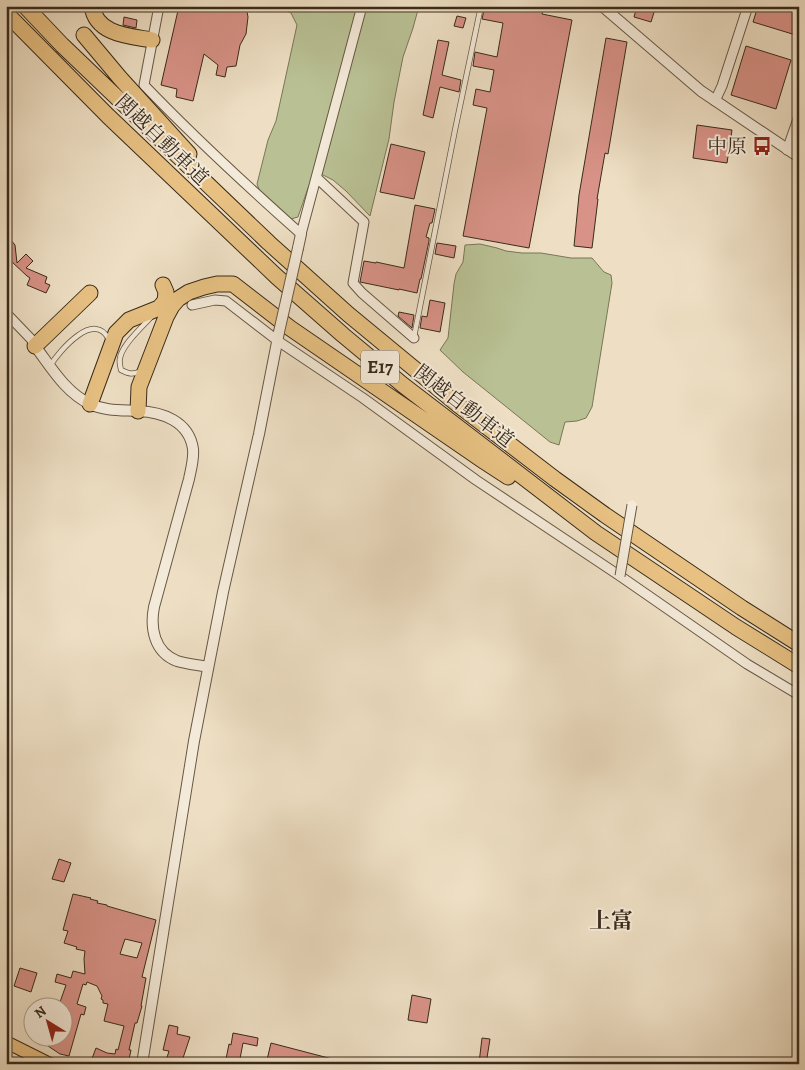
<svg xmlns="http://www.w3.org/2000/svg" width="805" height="1070" font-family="Alegreya,'Noto Serif JP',serif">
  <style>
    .green { fill: #b9c194; stroke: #797657 }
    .building { fill: #d89287; stroke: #392b1a; fill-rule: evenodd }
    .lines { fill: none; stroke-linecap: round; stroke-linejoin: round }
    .service-casing { stroke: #665844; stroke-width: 6 }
    .minor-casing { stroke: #665844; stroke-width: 11 }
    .tertiary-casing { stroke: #665844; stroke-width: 12 }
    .primary-casing { stroke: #392b1a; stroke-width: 14 }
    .motorway-casing { stroke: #392b1a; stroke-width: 17 }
    .service { stroke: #f4ead9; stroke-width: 4.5 }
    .minor { stroke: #f4ead9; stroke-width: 9 }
    .tertiary { stroke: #f4ead9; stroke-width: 10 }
    .primary { stroke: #e7c082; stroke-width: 12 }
    .motorway { stroke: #e7c082; stroke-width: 15 }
    .minor-bridge-casing { stroke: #665844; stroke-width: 11; stroke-linecap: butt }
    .tertiary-bridge-casing { stroke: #665844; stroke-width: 12; stroke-linecap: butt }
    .minor-bridge { stroke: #f4ead9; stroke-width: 9 }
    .tertiary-bridge { stroke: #f4ead9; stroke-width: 10 }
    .labels { text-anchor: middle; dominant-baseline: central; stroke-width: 4; stroke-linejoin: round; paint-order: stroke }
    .shield { fill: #f4ead9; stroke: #716453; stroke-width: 1 }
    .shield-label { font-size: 19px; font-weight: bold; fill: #392b1a }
    .street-label { font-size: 20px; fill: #392b1a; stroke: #f4ead9 }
    .poi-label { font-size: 20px; fill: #392b1a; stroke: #f4ead9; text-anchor: end }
    .quarter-label { font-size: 22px; font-weight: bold; fill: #392b1a; stroke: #f4ead9 }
  </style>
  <rect width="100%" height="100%" fill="#eedfc4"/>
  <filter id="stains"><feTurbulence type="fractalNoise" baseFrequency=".004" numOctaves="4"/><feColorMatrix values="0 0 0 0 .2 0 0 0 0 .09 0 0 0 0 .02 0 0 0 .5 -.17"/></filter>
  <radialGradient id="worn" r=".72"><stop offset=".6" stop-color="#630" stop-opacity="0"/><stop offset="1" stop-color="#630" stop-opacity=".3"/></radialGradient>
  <path class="green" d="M275 6H419L413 28 403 57 394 102 389 139 370 216 346 191 333 180 317 172 308 188 298 217 291 219 260 192 257 184 268 140 276 121 297 25 291 13Z
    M480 244 497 248 506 251 522 253H541L571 258H592L604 272 611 275 612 283 592 407 586 418 577 421 565 422 562 433 559 445 550 442 463 372 440 350 448 338 454 284 456 274 463 262 465 245Z"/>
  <path class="building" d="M179 6H246L248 17 246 34 240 45 236 66 227 67 225 77 216 75 218 65 204 54 193 101 176 97 177 89 161 85Z
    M485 6 506 9V8L526 11 527 7 543 10 542 14 572 20 529 248 463 236 487 108 473 105 476 89 490 92 494 70 473 66 475 52 497 57 503 23 482 19Z
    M637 6H656L651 22 634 17Z
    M758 6H799V36L753 22Z
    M457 16 466 18 463 28 454 26Z
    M124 17 137 20 136 28 123 25Z
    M606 38 627 42 608 154 605 153 597 199H598L592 248 574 246 579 195Z
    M438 40 449 42 442 75 461 80 459 92 440 87 433 118 423 115Z
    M746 46 791 60 776 109 731 95Z
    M697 125 732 130 727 163 693 158Z
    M391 144 425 152 414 199 380 192Z
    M415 205 435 209 432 223H430L426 237 429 238V241L421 279H420L417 293 399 289V290L360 282 364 261 376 263V262L404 268Z
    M6 234 15 245 17 263 26 254 33 261 26 268 47 277 45 283 50 285 46 293 27 285 30 278 27 276 11 261H6Z
    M437 243 456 246 454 258 435 254Z
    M430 300 445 303 440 332 420 328 422 316 427 317Z
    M399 312 414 315 412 328 398 316Z
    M59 859 71 863 64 882 52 879Z
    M73 894 91 898 90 899 98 901 97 903 107 905V906L156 920 142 977 146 978 141 1006H142L137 1023H135L129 1050H131L128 1064H90L96 1048 107 1053 115 1054 116 1049 118 1050 124 1026 104 1021 108 1004 103 1003V1000L101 999 102 996 97 986 87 982 86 985 83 984 77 1004 86 1007 84 1015 81 1014 69 1056 60 1054 45 1044 47 1038H62V1013L64 1006 59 1005 66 985 55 982 57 974 71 978 73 971 85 974 84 959 85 951 76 949 77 947 64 943 68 931 63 930ZM125 939 142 943 137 958 120 954Z
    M20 968 37 973 31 992 14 986Z
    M412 995 431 999 427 1023 408 1020Z
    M169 1025 178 1027 177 1034 190 1037 181 1064H165L169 1051 163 1050Z
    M233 1033 258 1038 257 1046 243 1043 239 1064H225L229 1044 231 1045Z
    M482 1038 490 1039 486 1064 479 1063Z
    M271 1043 340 1061V1064H266Z"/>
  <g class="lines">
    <g class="service-casing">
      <path id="service" d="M414 337 455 130 481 6
        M50 366C59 351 95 309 109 340
        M141 371C133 375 129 374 121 370 120 366 119 362 120 358 122 345 143 326 152 316"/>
    </g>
    <g class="minor-casing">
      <path id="minor" d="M159 6 144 85C194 137 247 186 301 234L362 6
        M715 101 722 86 748 6
        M787 150 799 116
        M317 178 364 222 353 283 362 293 414 338
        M192 305 215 300 226 301 278 341 363 398 476 480 620 576 747 664 799 695
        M6 313 31 339 35 346"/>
    </g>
    <g class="tertiary-casing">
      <path id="tertiary" d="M602 6 701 91 799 157
        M298 248 301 234
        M35 346C51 367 65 392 90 404 105 411 121 410 138 411 162 412 189 421 193 449 194 459 191 469 189 479L154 607C150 628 154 652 177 661 187 664 198 665 208 667
        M142 1064 194 741 223 592 259 434 279 332"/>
    </g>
    <g class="primary-casing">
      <path id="primary" d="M6 1042 50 1064"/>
    </g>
    <g class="motorway-casing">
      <path id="motorway" d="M25 6 62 45 269 243 348 314 457 404 555 479 605 515 742 608 799 644
        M92 6C96 35 130 36 152 40
        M6 13 108 116 277 277 343 335 403 385 596 533 736 627 799 666
        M84 35 120 78 189 154
        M35 346 90 293
        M90 404 116 333 129 320 159 308 165 301 166 292 163 285
        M138 411 139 387 166 317 172 306 178 299 189 292 204 287 217 284H233L290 328 485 462 508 477"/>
    </g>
    <use href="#service" class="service"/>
    <use href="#minor" class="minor"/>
    <use href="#tertiary" class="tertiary"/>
    <use href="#primary" class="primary"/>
    <use href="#motorway" class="motorway"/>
    <g class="minor-bridge-casing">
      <path id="minor-bridge" d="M620 576 632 505"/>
    </g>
    <g class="tertiary-bridge-casing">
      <path id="tertiary-bridge" d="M279 332 298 248"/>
    </g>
    <use href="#minor-bridge" class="minor-bridge"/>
    <use href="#tertiary-bridge" class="tertiary-bridge"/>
  </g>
  <defs>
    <g id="bus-bare" transform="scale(1.5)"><path d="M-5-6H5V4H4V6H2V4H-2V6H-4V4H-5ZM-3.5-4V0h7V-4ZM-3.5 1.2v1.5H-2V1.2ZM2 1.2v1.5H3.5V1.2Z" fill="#8f2418" stroke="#f4ead9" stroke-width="2.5" paint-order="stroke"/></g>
  </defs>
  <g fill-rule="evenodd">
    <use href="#bus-bare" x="762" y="146"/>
  </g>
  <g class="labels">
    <rect class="shield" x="361" y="350.5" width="38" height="33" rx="4"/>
    <g class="shield-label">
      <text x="380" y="367">E17</text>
    </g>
    <g class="street-label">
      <text transform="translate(162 140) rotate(44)">関越自動車道</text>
      <text transform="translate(464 406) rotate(38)">関越自動車道</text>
    </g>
    <g class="poi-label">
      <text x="747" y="146">中原</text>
    </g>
    <g class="quarter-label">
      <text x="611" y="921">上富</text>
    </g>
  </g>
  <rect width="805" height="1070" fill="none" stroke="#eedfc4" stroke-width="25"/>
  <rect x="8" y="8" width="790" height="1055" fill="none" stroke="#392b1a" stroke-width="2.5"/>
  <rect x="12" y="12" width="780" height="1045" fill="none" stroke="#392b1a"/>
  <g transform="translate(48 1022) rotate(323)"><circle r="24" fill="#f4ead9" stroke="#a99e8d"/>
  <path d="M0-4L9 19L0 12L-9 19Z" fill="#8f2418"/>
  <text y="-8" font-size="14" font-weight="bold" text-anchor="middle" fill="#392b1a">N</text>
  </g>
  <rect width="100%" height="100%" filter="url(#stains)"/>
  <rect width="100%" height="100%" fill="url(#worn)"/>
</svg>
